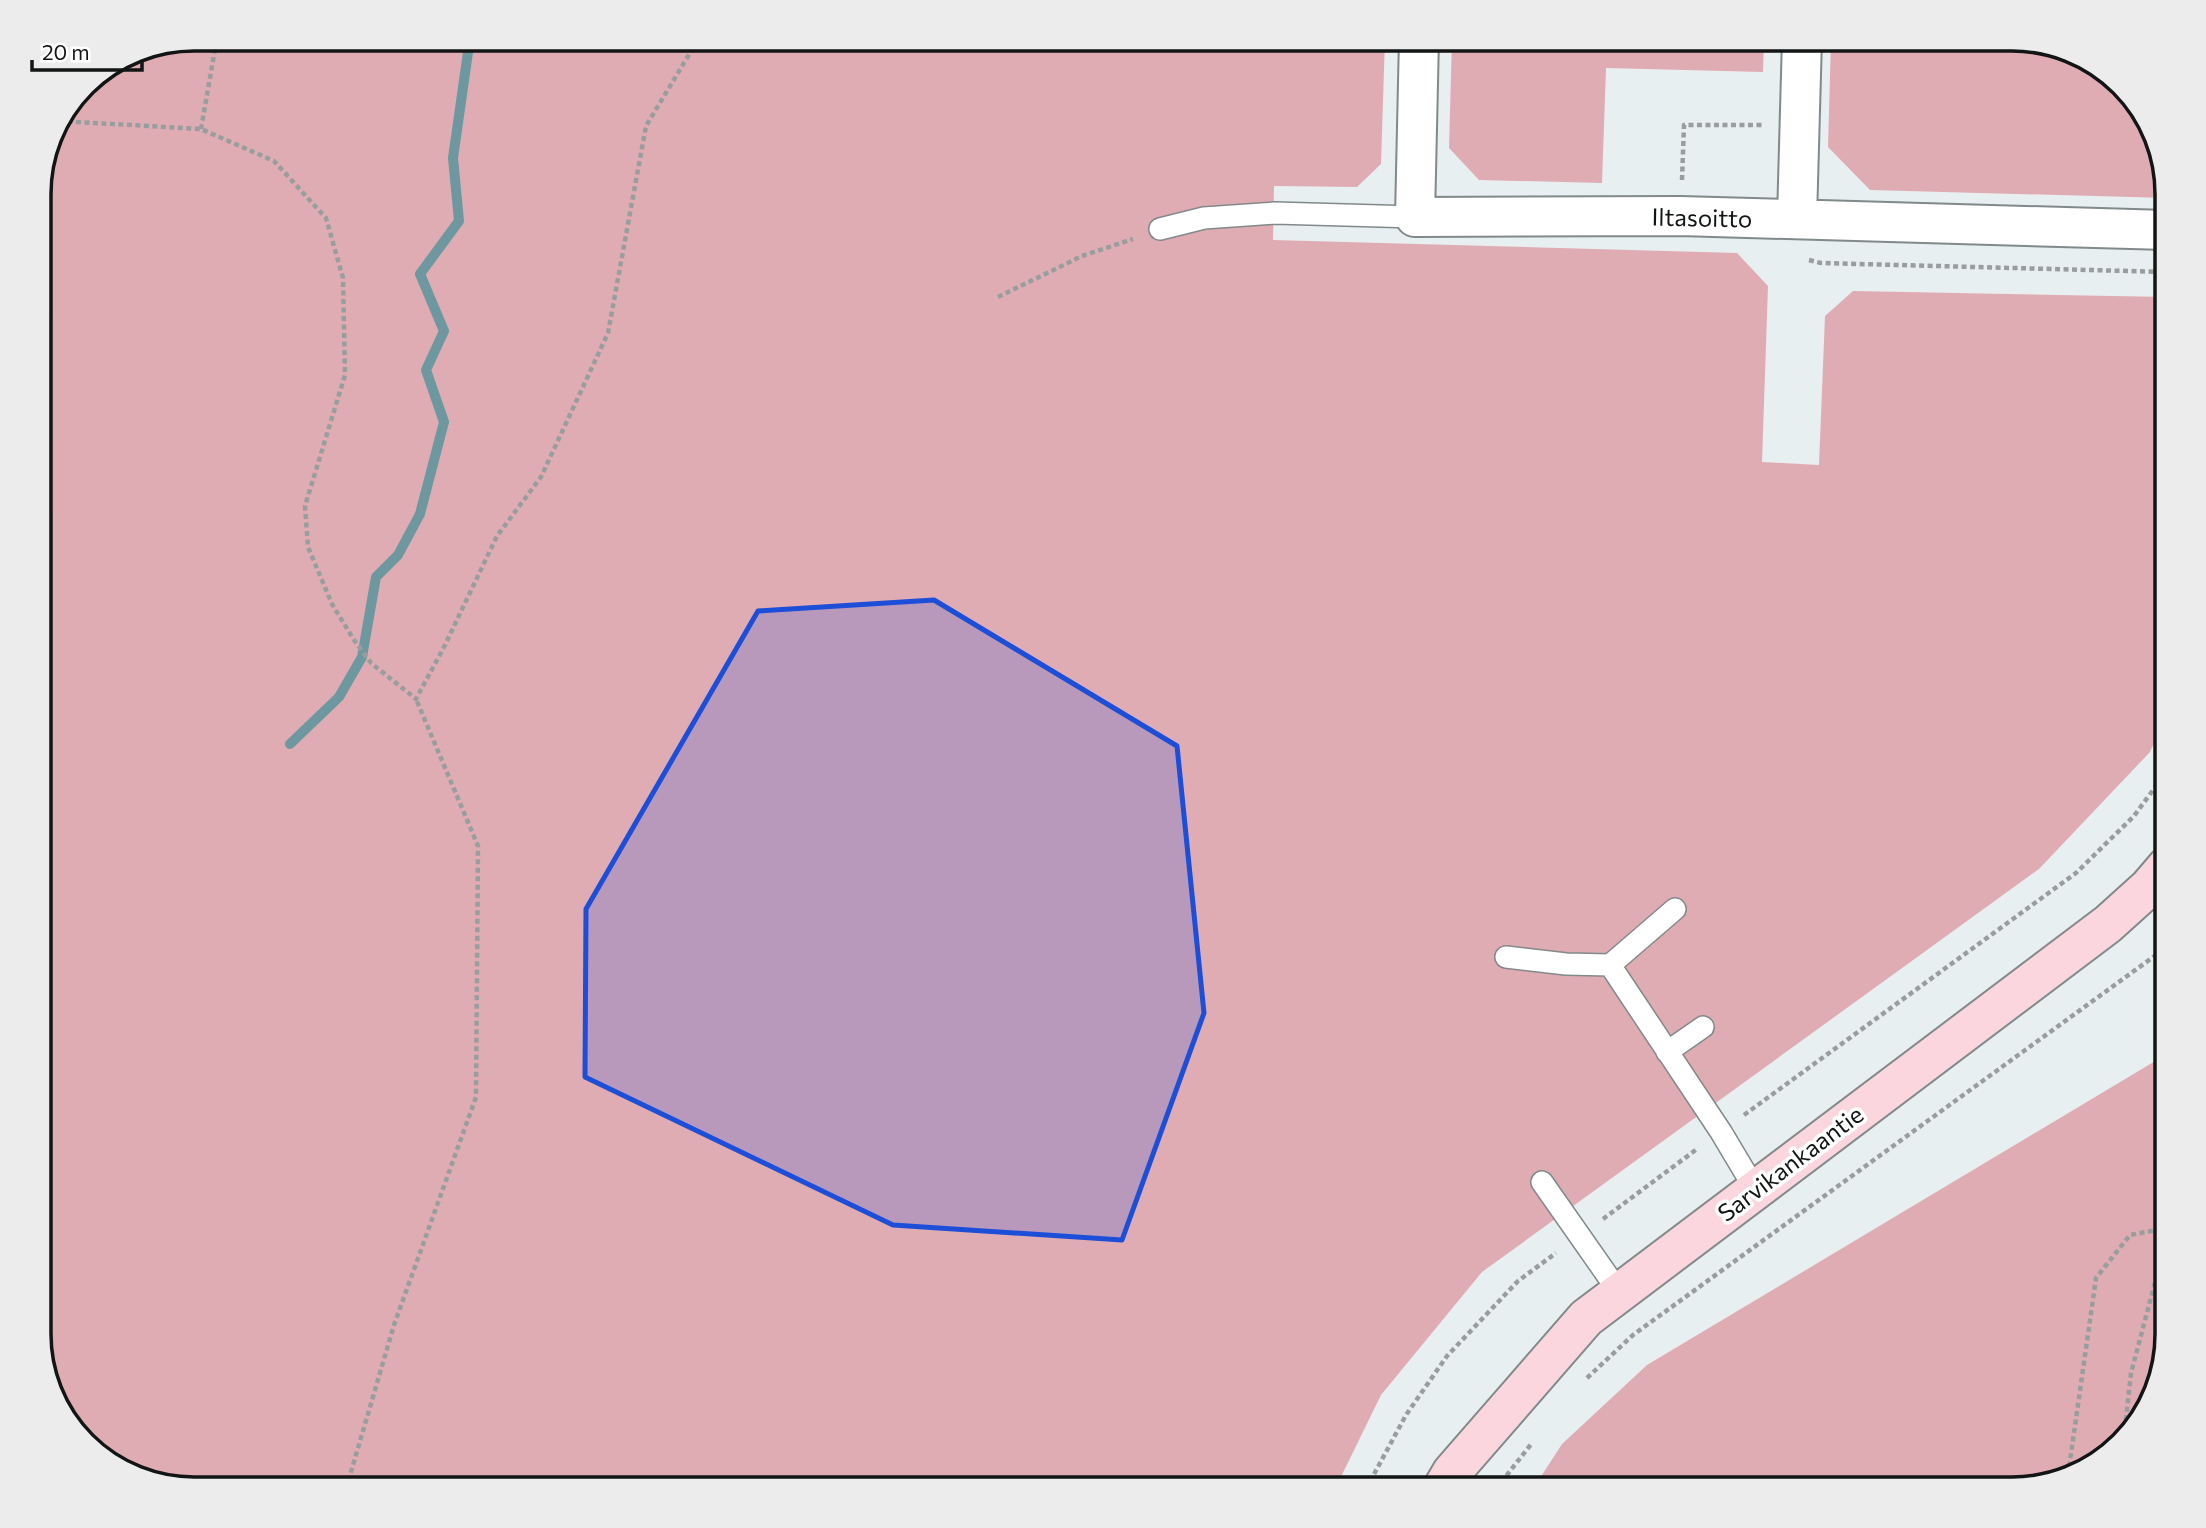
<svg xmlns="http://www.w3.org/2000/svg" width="2206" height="1528" font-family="Commissioner,sans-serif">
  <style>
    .forest { fill: #e0acb4 }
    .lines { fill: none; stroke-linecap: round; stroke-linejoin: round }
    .stream { stroke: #6e98a0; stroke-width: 10 }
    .lane-casing { stroke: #82898a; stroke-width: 24 }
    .street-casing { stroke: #82898a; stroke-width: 42 }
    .secondary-casing { stroke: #82898a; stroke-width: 42 }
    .path { stroke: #989d9e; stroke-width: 4.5; stroke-dasharray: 5 3.5; stroke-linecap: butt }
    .lane { stroke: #fff; stroke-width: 21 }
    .street { stroke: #fff; stroke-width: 38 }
    .secondary { stroke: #fbd6de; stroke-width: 38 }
    .marked { fill: #1d4ed8; fill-opacity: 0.2; stroke: #1d4ed8; stroke-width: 5; stroke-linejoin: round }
    .labels { text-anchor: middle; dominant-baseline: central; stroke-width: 7; stroke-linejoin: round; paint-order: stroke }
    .street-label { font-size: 24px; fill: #121515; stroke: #fff }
    .rim { fill: none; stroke: #121515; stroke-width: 3.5 }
  </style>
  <rect width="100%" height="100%" fill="#e8eff0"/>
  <path class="forest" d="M193 38 1385 39 1381 164 1357 187 1274 186 1273 240 1737 253 1768 286 1762 462 1819 465 1825 316 1853 291 2167 297V714L2150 752 2039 869 1482 1272 1381 1395 1335 1489H193L107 1463 59 1412 39 1344V184L50 134 84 84 134 50Z
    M1452 39H1764L1763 72 1606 68 1602 183 1479 180 1449 148Z
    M1831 39H2013L2099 65 2147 116 2167 198 1870 190 1828 147Z
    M2167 1054V1335L2141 1421 2090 1469 2013 1489H1533L1562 1444 1647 1365Z"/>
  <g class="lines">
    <path class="stream" d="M290 744 339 697 362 657 376 577 398 555 420 514 444 422 426 370 444 331 420 274 459 221 453 158 470 38"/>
    <g class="lane-casing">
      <path id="lane" d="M1160 229 1204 218 1275 213 1415 217
        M1506 957 1566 964 1610 965 1721 1132 1755 1189
        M1610 965 1675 909
        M1667 1052 1703 1027
        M1542 1182 1619 1292"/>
    </g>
    <g class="street-casing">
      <path id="street" d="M1419 38 1415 217 1680 216 2167 230
        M1797 219 1802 38"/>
    </g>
    <g class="secondary-casing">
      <path id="secondary" d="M1442 1489 1452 1472 1586 1318 2108 924 2149 887 2167 866"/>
    </g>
    <path class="path" d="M59 121 201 129 274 161 326 218 343 278 345 375 305 506 308 547 332 604 354 640 371 663 416 699 444 647 497 536 541 477 608 333 646 126 699 38
      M201 129 217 38
      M1682 180 1684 125H1763
      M1809 260 1821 263 2167 272
      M998 297 1082 256 1133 239
      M1744 1115 2076 873 2134 816 2167 771
      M1603 1219 1697 1149
      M1587 1378 1633 1335 2167 947
      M2124 1437 2131 1373 2167 1237
      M2068 1475 2096 1278 2130 1235 2167 1228
      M346 1489 394 1325 476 1097 478 846 416 699
      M1366 1489 1406 1415 1447 1356 1518 1281 1556 1253
      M1496 1489 1532 1443"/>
    <use href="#lane" class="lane"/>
    <use href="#street" class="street"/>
    <use href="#secondary" class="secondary"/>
  </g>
  <path class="marked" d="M934 600 1177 746 1204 1013 1122 1240 893 1225 585 1077 586 909 758 611Z"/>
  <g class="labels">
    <g class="street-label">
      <text transform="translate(1702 217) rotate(1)">Iltasoitto</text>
      <text transform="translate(1790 1163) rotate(-37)">Sarvikankaantie</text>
    </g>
  </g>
  <path d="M0 0H2206V1528H0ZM194 51H2012A143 143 0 0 1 2155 194V1334A143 143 0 0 1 2012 1477H194A143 143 0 0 1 51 1334V194A143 143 0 0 1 194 51Z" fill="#ececec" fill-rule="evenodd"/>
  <path class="rim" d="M194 51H2012A143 143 0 0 1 2155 194V1334A143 143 0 0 1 2012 1477H194A143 143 0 0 1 51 1334V194A143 143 0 0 1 194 51Z"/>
  <path d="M32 60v10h110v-10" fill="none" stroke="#121515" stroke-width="3.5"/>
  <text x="42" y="60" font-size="21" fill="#121515" stroke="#ffffff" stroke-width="5" paint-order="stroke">20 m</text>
</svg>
